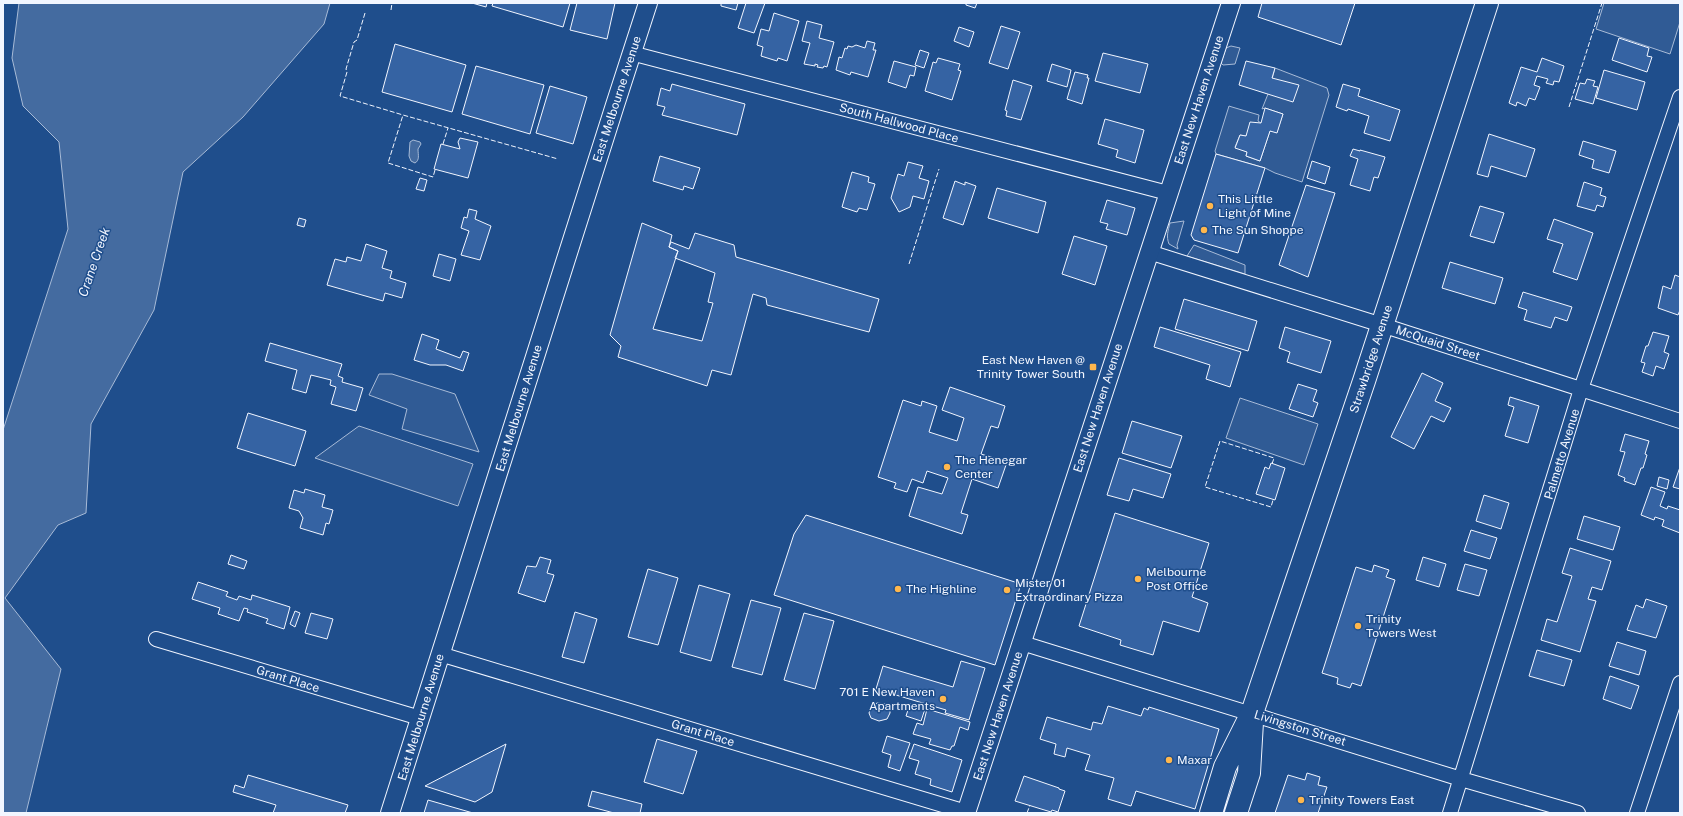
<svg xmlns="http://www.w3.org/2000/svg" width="1683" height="816" font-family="'Public Sans',sans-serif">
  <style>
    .green { fill: #305b95; stroke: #a8bbd7 }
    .water { fill: #446ba0; stroke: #a8bbd7 }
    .building { fill: #3563a3; stroke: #f2f6ff }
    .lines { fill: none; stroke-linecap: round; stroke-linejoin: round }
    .minor-casing { stroke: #f2f6ff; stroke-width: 16 }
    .tertiary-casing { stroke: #f2f6ff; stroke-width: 20 }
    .primary-casing { stroke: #f2f6ff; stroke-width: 24 }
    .minor { stroke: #1f4e8c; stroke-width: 14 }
    .tertiary { stroke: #1f4e8c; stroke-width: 18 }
    .primary { stroke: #1f4e8c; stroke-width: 22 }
    .fence { stroke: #f2f6ff; stroke-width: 1; stroke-dasharray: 5 2; stroke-linecap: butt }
    .poi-dot { fill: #ffb74d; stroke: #1f4e8c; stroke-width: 1.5 }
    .labels { text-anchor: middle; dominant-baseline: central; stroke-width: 3; stroke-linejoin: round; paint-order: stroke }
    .street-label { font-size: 12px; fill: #f2f6ff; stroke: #1f4e8c }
    .poi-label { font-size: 12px; fill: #f2f6ff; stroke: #1f4e8c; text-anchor: start }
    .water-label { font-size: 13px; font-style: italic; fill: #f2f6ff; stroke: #1f4e8c }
  </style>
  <rect width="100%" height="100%" fill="#1f4e8c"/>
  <path class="green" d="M1604 3H1680V22L1670 54 1596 29Z
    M1231 46 1240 48 1235 64 1223 65 1221 63 1226 48Z
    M1275 68 1327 88 1329 95 1302 182 1275 173 1265 168 1216 154 1215 151 1229 106 1232 107 1259 115 1258 121 1261 123 1246 136 1240 135 1235 147 1247 152 1246 156 1260 161 1270 131 1277 132 1283 114 1265 108 1262 109 1268 94Z
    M1184 221 1177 245 1178 249 1169 244C1166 236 1168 231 1170 223Z
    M1194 245 1245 265V274L1187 256Z
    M379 374H392L455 394 479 452 402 429 407 409 369 395Z
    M1240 398 1318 424 1304 465 1226 438Z
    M359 426 473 464 458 506 315 458Z"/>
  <path class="water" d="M19 3H330L324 24 243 117 183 172 154 310 91 424 86 513 58 525 5 598 61 669 26 813H3V430L68 229 59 142 23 106 12 58Z
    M413 140 420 142 421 144 418 149C418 155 420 160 415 163L411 161 409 156 410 142Z"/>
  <path class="building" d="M472 3H487L486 7Z
    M493 3H570L563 27 492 6Z
    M577 3H615L607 39 570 30Z
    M721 3H738L736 10 721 6Z
    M746 3H765L754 33 738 28Z
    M966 3H977L975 8 966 5Z
    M1262 3H1355L1341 45 1258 17Z
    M774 13 799 21 787 61 778 58 777 61 761 56 763 47 757 45 761 29 769 31Z
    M807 21 822 25 819 38 834 42 827 67 824 66 823 68 817 67 818 65 815 64V66L804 64 810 43 802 41Z
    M1001 26 1020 32 1008 69 989 63Z
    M959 27 974 32 969 47 954 41Z
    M1619 38 1649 48 1647 56 1652 57 1647 72 1612 60Z
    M867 41 875 43 873 50H876L868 77 851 72 850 75 836 70 839 57 842 58 845 48 847 49 848 46 852 47 856 45 865 48Z
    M395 44 466 65 452 112 382 92Z
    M920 50 929 53 924 68 915 65Z
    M1103 53 1148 64 1140 93 1095 81Z
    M938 58 960 64 958 70 961 71 952 100 925 91 933 62 936 63Z
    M1542 58 1564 66 1559 82 1554 81 1553 85 1546 83 1548 79 1537 76 1534 85 1540 87 1535 100 1529 98 1526 106 1517 102 1516 106 1509 103 1521 67 1537 72Z
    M894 61 916 67 914 76 910 75 906 88 888 82Z
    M1246 61 1275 68 1272 78 1299 85 1293 102 1239 85Z
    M1052 64 1071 70 1067 87 1047 81Z
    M476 66 544 85 530 134 462 114Z
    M1604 70 1645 82 1637 110 1596 98Z
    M1075 72 1088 75 1087 78H1089L1082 104 1067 99Z
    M1587 79 1595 81 1593 86 1598 87 1593 104 1575 99 1580 83 1585 84Z
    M1013 80 1032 86 1021 120 1006 116 1007 111 1005 110Z
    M672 84 745 104 737 135 662 115 665 107 657 105 661 88 670 91Z
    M1343 84 1360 89 1358 96 1400 110 1390 141 1364 133 1369 116 1348 109 1347 111 1336 107Z
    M550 86 587 97 573 144 536 133Z
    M1265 108 1283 114 1277 133 1270 131 1260 161 1246 156 1247 152 1235 148 1240 135 1246 136 1250 122 1261 123Z
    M1105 119 1144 130 1135 163 1116 157 1118 150 1098 144Z
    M1489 134 1535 149 1526 177 1491 166 1488 177 1477 174Z
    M460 138 478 142 468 178 434 169 441 144 460 149 458 142Z
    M1583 141 1616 151 1609 173 1592 168 1594 160 1579 155Z
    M1353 149 1360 151V150L1385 157 1378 178 1374 177 1370 191 1350 185 1358 159 1350 156Z
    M1216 154 1265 168 1238 253 1194 240 1191 235Z
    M660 156 700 168 693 189 684 186 683 190 653 181Z
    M1312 161 1330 167 1325 184 1307 178Z
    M908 162 923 166 919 178 929 181 924 199 913 196 910 207 899 212 891 198 898 174 904 176Z
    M852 172 869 177 868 182 875 184 867 210 859 208 857 212 842 207Z
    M420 178 427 180 424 191 416 189Z
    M955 181 965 185V182L976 186 963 225 943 218Z
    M1584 182 1602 188 1600 195 1606 197 1603 207 1597 205 1595 211 1577 206Z
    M1306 185 1335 193 1308 277 1279 265Z
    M997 188 1046 202 1038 233 988 218Z
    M1107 200 1135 208 1127 235 1106 229 1108 224 1100 222Z
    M1480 206 1504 213 1494 243 1470 236Z
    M469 209 477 211 475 219 491 226 480 260 461 255 469 231 461 228 464 217 467 218Z
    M299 218 306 220 304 227 297 225Z
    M1554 219 1593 233 1577 280 1553 272 1563 244 1547 239Z
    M642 223 672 235 669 247 678 251 653 329 702 341 713 303 708 302 715 273 675 258 678 251 669 247 671 242 689 249 695 233 734 245 736 257 879 299 869 332 767 305 766 298 753 294 731 375 712 370 707 386 618 357 621 346 610 335Z
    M1074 236 1107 246 1095 285 1062 274Z
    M366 244 387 251 382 268 392 271 390 278 406 283 402 298 385 293 383 301 327 285 335 259 346 262 347 257 361 261Z
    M439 254 456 259 450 281 433 276Z
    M1450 262 1503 278 1495 304 1442 288Z
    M1675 275 1680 277V310L1678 315 1658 308 1663 286 1671 289Z
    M1523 292 1572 307 1567 321 1555 317 1551 328 1524 320 1527 310 1518 307Z
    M1184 299 1257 321 1248 351 1175 329Z
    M1160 327 1241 352 1230 387 1206 379 1210 365 1154 347Z
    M1285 327 1331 341 1321 373 1287 362 1290 352 1279 348Z
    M1653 332 1669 336 1664 352 1669 354 1664 369 1656 366 1653 376 1642 372 1645 363 1641 362 1646 346H1648Z
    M422 334 439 340 436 349 460 358 463 351 469 353 463 371 446 365H430L414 360Z
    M270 343 342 364 338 376 343 378 342 382 363 388 356 411 331 404 336 387 330 385 331 380 311 375 306 393 292 389 297 370 265 361Z
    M1422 373 1443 383 1435 401 1451 408 1444 422 1431 416 1414 449 1391 437Z
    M1298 384 1317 390 1313 401 1318 403 1313 417 1289 409Z
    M950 387 1005 406 998 428 991 426 981 454 1007 462 998 488 972 479 961 513 968 515 962 534 909 516 918 487 942 494 948 478 927 471 923 483 912 479 907 492 894 488 896 483 878 477 903 400 921 406 922 401 937 406 929 432 957 441 964 418 942 410Z
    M1510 397 1539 406 1528 443 1505 436 1514 407 1508 405Z
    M248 413 306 431 295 466 237 448Z
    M1132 421 1182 436 1171 468 1122 453Z
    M1625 434 1649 441 1645 454 1647 455 1643 468H1641L1635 485 1624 481 1625 478 1618 475 1625 452 1620 451Z
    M1119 458 1171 474 1163 498 1133 489 1129 501 1107 495Z
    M1271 463 1285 468 1275 500 1256 494 1265 467 1269 469Z
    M1680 467V489L1673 487Z
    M1659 477 1669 480 1667 489 1657 486Z
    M1651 487 1665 492 1660 506 1667 509 1668 506 1680 510V533L1662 526 1664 520 1655 517 1654 520 1641 515Z
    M305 489 325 495 322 507 333 510 329 524 326 523 323 535 300 528 303 518 299 511 289 508 294 490 304 493Z
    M1484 495 1509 503 1501 529 1476 521Z
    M1115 513 1209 543 1192 597 1208 603 1199 632 1163 621 1153 655 1120 645 1121 640 1079 626Z
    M806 515 1021 584 995 665 774 595 794 534Z
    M1584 516 1620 527 1613 550 1577 539Z
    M1471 530 1497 538 1490 559 1464 551Z
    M1570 548 1611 561 1602 590 1592 587 1588 599 1596 601 1580 652 1541 640 1547 619 1557 622 1572 576 1562 573Z
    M231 555 247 561 244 569 228 564Z
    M540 557 551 560 547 573 554 575 545 602 518 593 527 566 536 567Z
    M1423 557 1446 564 1439 587 1416 580Z
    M1465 564 1487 570 1479 596 1457 590Z
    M1374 565 1389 570 1386 577 1395 580 1361 686 1352 683 1350 688 1337 684 1338 678 1322 673 1356 567 1372 572Z
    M648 569 678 578 658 645 628 637Z
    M198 582 228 592 226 596 237 600 239 596 251 600 252 595 290 607 284 629 266 623 268 619 247 612 248 609 244 608 239 621 218 614 220 608 192 599Z
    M699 585 730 594 711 661 680 652Z
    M1646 599 1667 606 1656 638 1627 630 1636 605 1643 608Z
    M751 600 781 608 762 675 732 667Z
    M295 611 300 613 295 627 290 624Z
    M575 612 597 619 584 663 562 657Z
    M311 613 333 619 327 639 305 633Z
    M804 613 834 621 815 689 784 680Z
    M1617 642 1646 651 1639 675 1609 666Z
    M1537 650 1572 660 1564 686 1529 676Z
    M961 661 985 668 969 720 945 713 946 710 876 689 883 666 953 687Z
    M1610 676 1639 686 1631 709 1603 699Z
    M877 703 885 704 890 707V713L887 719 879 721 871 718 869 713 871 707Z
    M910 704 925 709 921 721 906 716Z
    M1108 706 1141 716 1144 708 1148 710 1149 707 1219 729 1195 809 1136 791 1131 806 1108 799 1114 778 1085 770 1090 755 1067 748 1065 757 1054 754 1056 744 1040 739 1047 717 1091 730 1093 722 1102 724Z
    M927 709 970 722 968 730 960 727 954 746H952L950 750 929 744 931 739 913 734 917 723 923 725Z
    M887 736 910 743 900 771 888 767 891 755 882 752Z
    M657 739 697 751 683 794 644 782Z
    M506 744 492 792 475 802 425 786Z
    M914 744 962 760 952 792 930 785 931 779 915 774 919 761 909 758Z
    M1307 773 1320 777 1318 785 1327 787 1318 813H1275L1288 775 1305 780Z
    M248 775 348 805 345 813H273L276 805 233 792 235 785 244 788Z
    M1024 776 1059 788V789L1065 791 1058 812 1052 810 1051 812 1015 801Z
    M592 791 642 804 640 813H614L588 806Z
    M428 800 473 813H424Z"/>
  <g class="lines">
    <g class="minor-casing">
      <path id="minor" d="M631 53 1168 193
        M1149 252 1382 325 1680 421
        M156 639 420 718
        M1022 643 1461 779 1578 813
        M440 654 966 812
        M1450 813 1581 389 1680 97
        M1637 813 1680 683"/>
    </g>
    <g class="tertiary-casing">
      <path id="tertiary" d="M390 813 615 105 648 3
        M966 813 1231 3"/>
    </g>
    <g class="primary-casing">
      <path id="primary" d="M1211 813 1225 767 1252 713 1364 381 1487 3
        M1236 813 1249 773 1252 722"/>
    </g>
    <use href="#minor" class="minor"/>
    <use href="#tertiary" class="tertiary"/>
    <use href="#primary" class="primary"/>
    <path class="fence" d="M391 10 392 3
      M365 13 357 40 354 42 346 69 347 72 340 96 403 115
      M1569 107 1602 3
      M443 144 448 128
      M435 170 433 177 388 163 403 115 558 159
      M909 264 939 169
      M1272 464 1274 458 1220 441 1205 487 1271 507 1273 500
      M1027 813 1030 805"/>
  </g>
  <g class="poi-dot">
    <circle cx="1210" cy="206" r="4"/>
    <circle cx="1204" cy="230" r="4"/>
    <rect x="1089" y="363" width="8" height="8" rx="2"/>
    <circle cx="947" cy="467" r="4"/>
    <circle cx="1138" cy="579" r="4"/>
    <circle cx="898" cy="589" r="4"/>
    <circle cx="1007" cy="590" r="4"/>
    <circle cx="1358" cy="626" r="4"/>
    <circle cx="943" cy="699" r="4"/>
    <circle cx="1169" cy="760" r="4"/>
    <circle cx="1301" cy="800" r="4"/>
  </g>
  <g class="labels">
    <g class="street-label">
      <text transform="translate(617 99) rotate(-72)">East Melbourne Avenue</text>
      <text transform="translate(1199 100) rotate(-72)">East New Haven Avenue</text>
      <text transform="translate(899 123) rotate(15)">South Hallwood Place</text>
      <text transform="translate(1438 343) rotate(18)">McQuaid Street</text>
      <text transform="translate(1371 359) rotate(-72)">Strawbridge Avenue</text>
      <text transform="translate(519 408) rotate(-73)">East Melbourne Avenue</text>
      <text transform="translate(1098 408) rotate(-72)">East New Haven Avenue</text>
      <text transform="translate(1562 454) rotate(-73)">Palmetto Avenue</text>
      <text transform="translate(288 679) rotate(17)">Grant Place</text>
      <text transform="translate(998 716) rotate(-72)">East New Haven Avenue</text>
      <text transform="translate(421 717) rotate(-73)">East Melbourne Avenue</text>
      <text transform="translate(1300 728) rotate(17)">Livingston Street</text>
      <text transform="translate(703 733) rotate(17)">Grant Place</text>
    </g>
    <g class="poi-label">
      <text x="1218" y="199">This Little<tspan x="1218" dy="14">Light of Mine</tspan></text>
      <text x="1212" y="230">The Sun Shoppe</text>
      <text x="1085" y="360" text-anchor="end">East New Haven @<tspan x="1085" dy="14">Trinity Tower South</tspan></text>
      <text x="955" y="460">The Henegar<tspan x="955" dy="14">Center</tspan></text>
      <text x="1146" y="572">Melbourne<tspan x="1146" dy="14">Post Office</tspan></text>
      <text x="1015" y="583">Mister 01<tspan x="1015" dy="14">Extraordinary Pizza</tspan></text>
      <text x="906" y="589">The Highline</text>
      <text x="1366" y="619">Trinity<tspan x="1366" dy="14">Towers West</tspan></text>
      <text x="935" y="692" text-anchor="end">701 E New Haven<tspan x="935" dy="14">Apartments</tspan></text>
      <text x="1177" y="760">Maxar</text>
      <text x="1309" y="800">Trinity Towers East</text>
    </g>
    <g class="water-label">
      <text transform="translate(94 262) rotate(-71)">Crane Creek</text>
    </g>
  </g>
  <rect width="1683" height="816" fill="none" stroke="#f2f6ff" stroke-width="8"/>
</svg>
